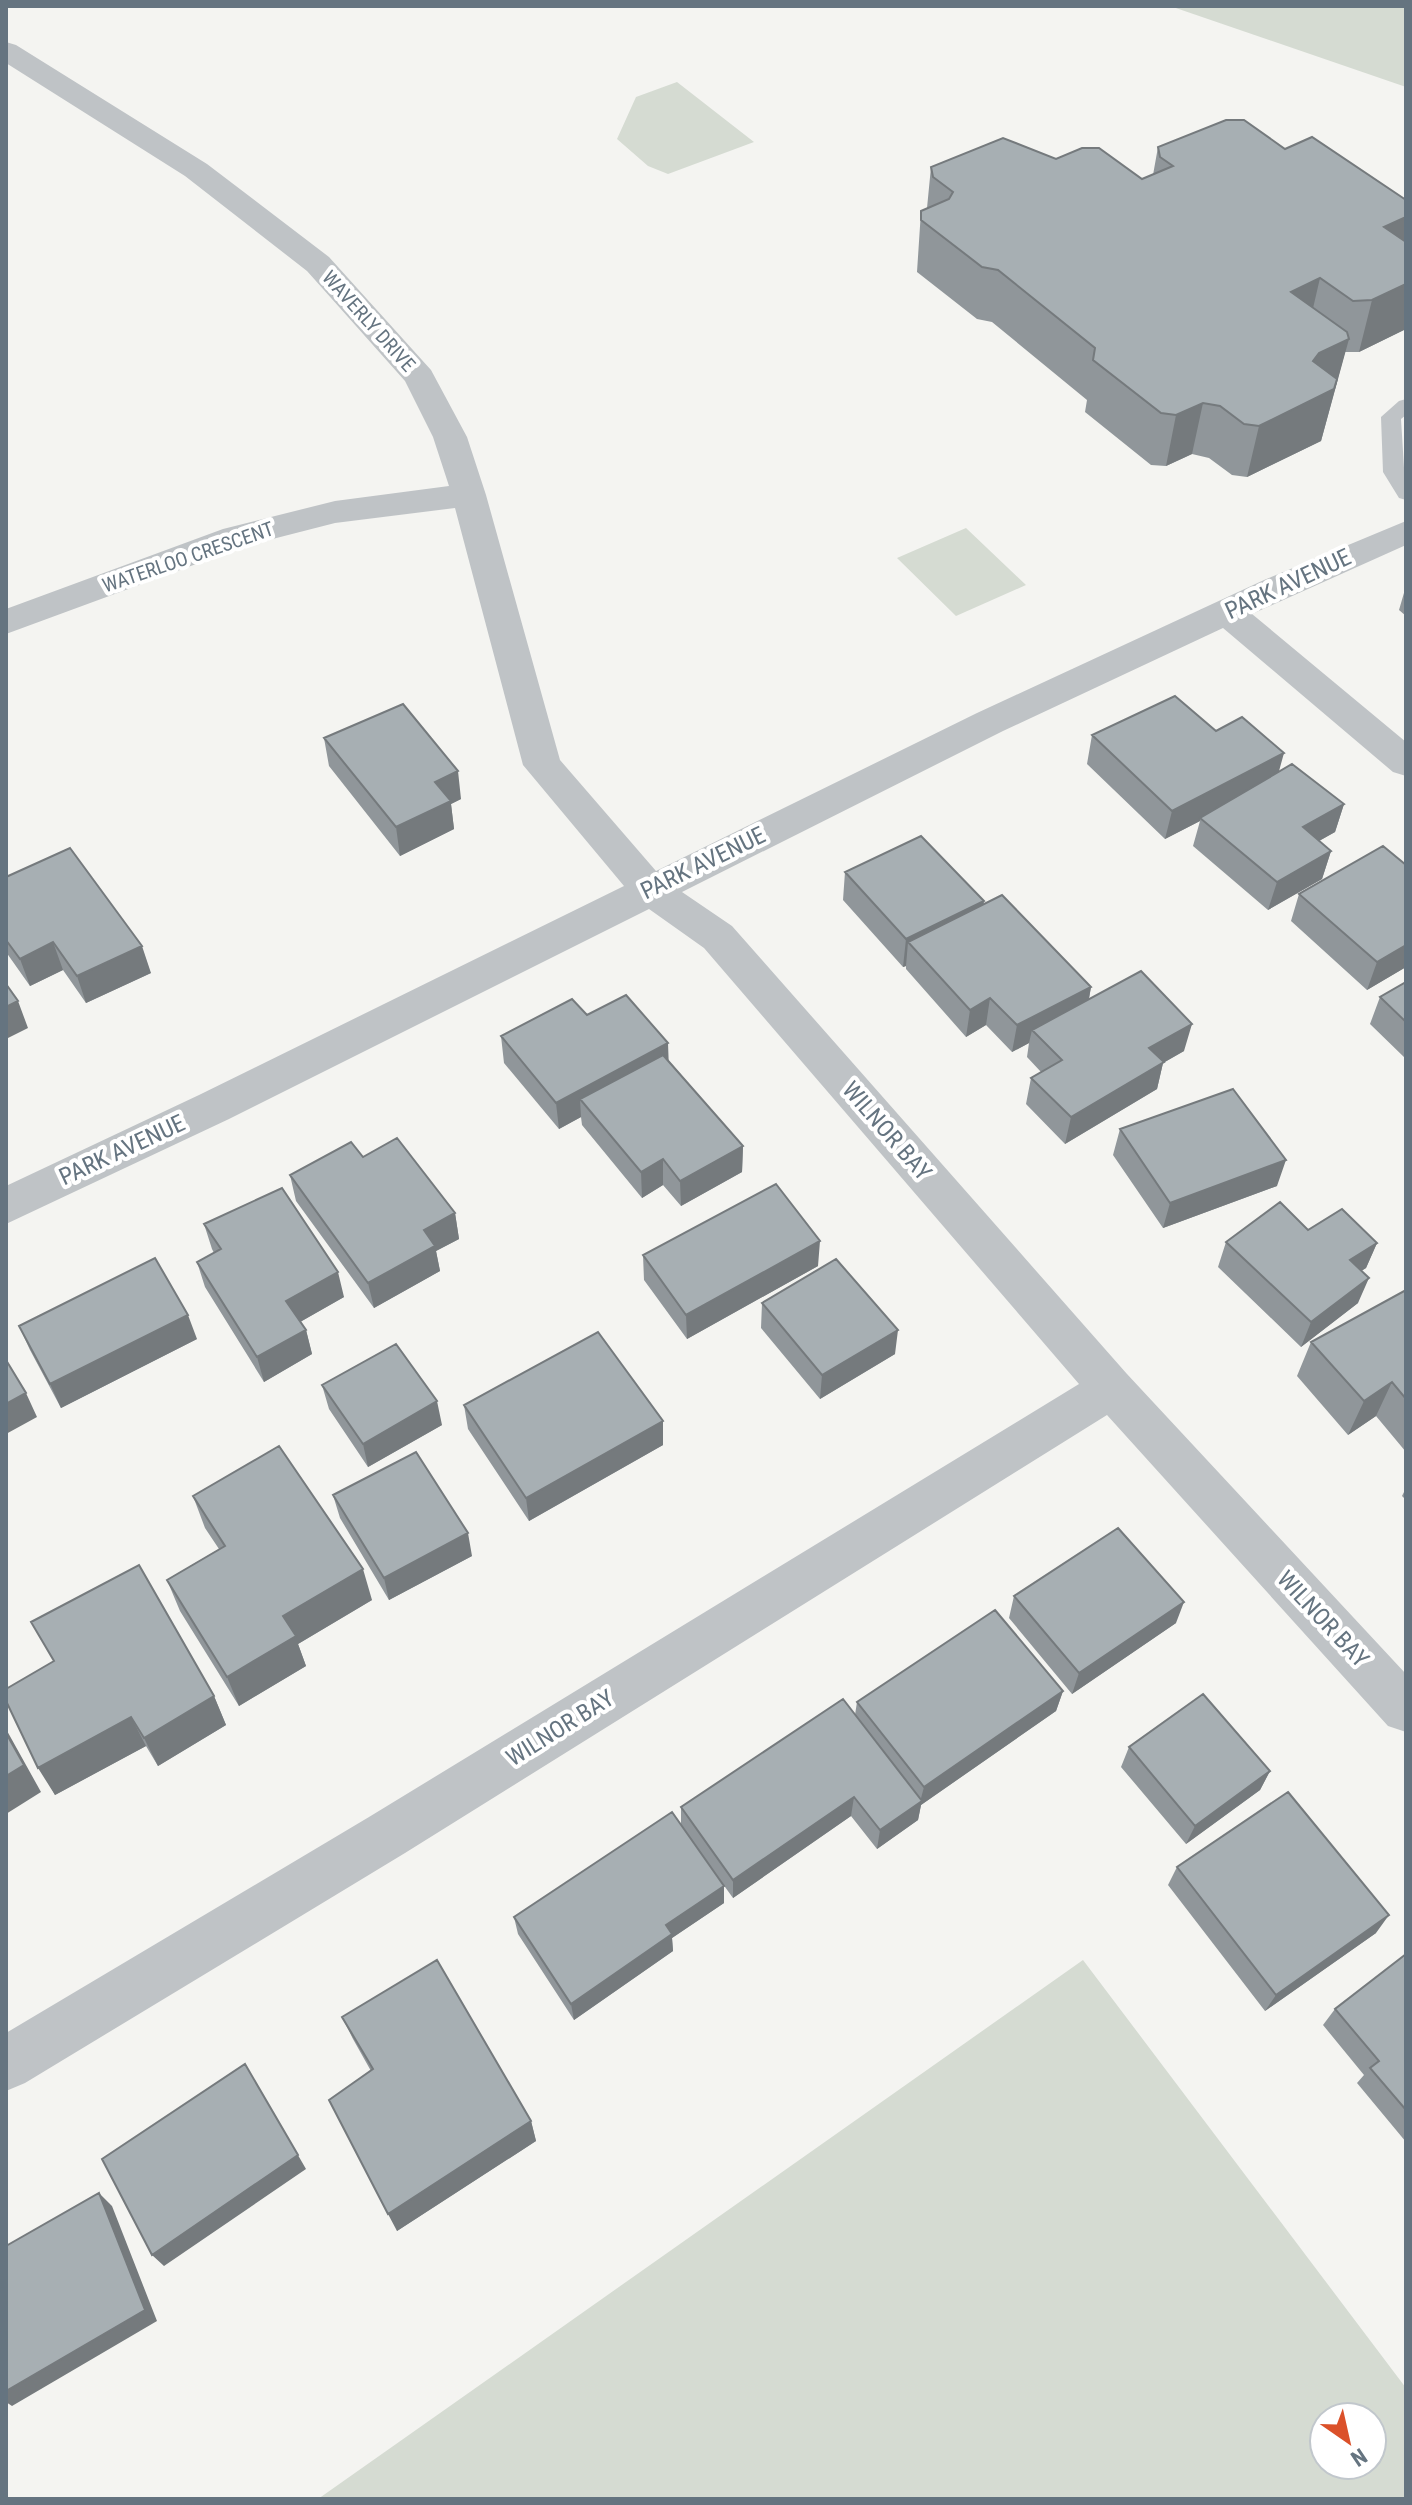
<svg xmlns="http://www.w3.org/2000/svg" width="1412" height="2505" font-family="'Roboto Condensed',sans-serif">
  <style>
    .green { fill: #d5dbd2; fill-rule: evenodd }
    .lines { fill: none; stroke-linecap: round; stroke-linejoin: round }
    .lane { fill: #bfc3c6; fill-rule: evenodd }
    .street { fill: #bfc3c6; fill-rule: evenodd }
    .wall { fill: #90969a }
    .shaded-wall { fill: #757a7d }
    .building { fill: #a7afb3; stroke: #757a7d; stroke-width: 2 }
    .labels { text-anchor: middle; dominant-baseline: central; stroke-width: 8; stroke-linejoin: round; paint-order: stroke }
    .far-street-label { font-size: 20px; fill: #657480; stroke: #fff }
    .street-label { font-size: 24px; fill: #657480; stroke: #fff }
  </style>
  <rect width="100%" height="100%" fill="#f4f4f1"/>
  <path class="green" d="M1170 6H1406V87Z
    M677 82 754 142 668 174 648 166 617 139 636 97Z
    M966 528 1026 585 956 616 897 558Z
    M1083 1960 1406 2388V2499H318ZM1324 2417H1372V2465H1324Z"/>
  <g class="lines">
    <path class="lane" d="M1406 399V415L1401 419 1406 500 1399 498 1383 472 1381 417 1399 401Z"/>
    <path class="street" d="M6 42 16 45 207 164 329 257 431 370 467 437 486 495 560 760 656 871 977 713 1264 580 1406 521V545L1252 614 1406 742V776L1393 772 1223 628 1003 731 682 892 732 926 1127 1374 1406 1674V1732L1388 1726 1107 1415 405 1853 25 2083 6 2091V2033L369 1817 1079 1384 704 948 649 909 229 1119 6 1224V1186L199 1095 624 886 523 765 455 508 335 523 245 546 6 634V609L223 529 335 501 449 486 433 437 405 381 307 271 185 176 6 63Z"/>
  </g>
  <path class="wall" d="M1158 147 1285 149 1406 200V329L1359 352H1345L1321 441 1247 477 1232 475 1209 458 1192 454 1166 466 1151 465 1085 412 1087 400 992 322 977 319 917 272 921 211 927 208 931 167 1056 159 1142 179 1153 175Z
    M1406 586V616L1399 610Z
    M1216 731 1279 772 1344 804 1335 832 1319 841 1331 851 1322 879 1268 910 1193 846 1200 821 1165 839 1087 764 1092 735Z
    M324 738 461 799 451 804 454 829 400 856 329 766Z
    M845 872 984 901 983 904 1091 987 1089 999 1184 1051 1163 1063 1157 1089 1065 1144 1026 1104 1031 1078 1041 1072 1027 1057 1029 1043 1012 1052 986 1025 966 1037 906 969V966L903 967 843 900Z
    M6 877 151 973 86 1003 63 970 30 986 6 952Z
    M1299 894 1406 967 1367 990 1291 921Z
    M1406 982V1059L1370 1024 1380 997Z
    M587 1015 669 1061 743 1146 742 1172 681 1206 663 1185 642 1198 582 1125 581 1117 559 1129 504 1063 501 1036Z
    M1120 1129 1277 1186 1163 1228 1113 1155Z
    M363 1157 455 1213 459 1239 436 1251 440 1271 374 1308 296 1201 290 1175Z
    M204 1224 344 1297 300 1322 306 1330 312 1354 264 1382 205 1287 197 1262 214 1253 212 1249Z
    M1308 1230 1377 1243 1366 1268 1361 1271 1358 1303 1301 1347 1218 1267 1226 1242Z
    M643 1255 818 1266 687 1339 644 1280Z
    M1406 1290V1452L1376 1416 1348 1435 1297 1376 1311 1342Z
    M762 1303 895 1354 820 1399 761 1328Z
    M19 1326 197 1339 61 1408 30 1350Z
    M322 1385 442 1425 368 1467 329 1409Z
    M464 1405 663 1445 529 1521 468 1429Z
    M1406 1488V1500L1402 1496Z
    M333 1495 472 1556 389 1600 340 1518Z
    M193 1496 372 1600 298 1644 306 1666 239 1706 180 1611 167 1580 219 1549 205 1528Z
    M1014 1596 1176 1623 1072 1694 1009 1618Z
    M1063 1691 1056 1711 921 1805 918 1820 877 1849 851 1816 733 1898 681 1826V1807L855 1715 857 1702Z
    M214 1696 226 1725 158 1766 146 1746 55 1795 6 1701Z
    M1129 1747 1270 1771 1260 1790 1186 1844 1121 1767Z
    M1177 1867 1376 1933 1265 2011 1168 1885Z
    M724 1886V1903L672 1938 673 1951 574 2020 518 1934 514 1917Z
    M1406 1954V2142L1357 2083 1364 2075 1323 2025 1335 2009Z
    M342 2017 531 2121 536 2141 397 2231 371 2071 353 2039Z"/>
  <path class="shaded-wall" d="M1406 217V263L1384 227Z
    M1320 278 1308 330 1291 292Z
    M1406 284V329L1359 352 1372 300Z
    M1349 339 1321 441 1247 477 1259 426 1313 361 1319 353Z
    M1203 403 1192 454 1166 466 1176 415Z
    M1284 753 1276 782 1200 818V821L1165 839 1172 811Z
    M458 771 461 799 451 804 454 829 400 856 396 827 435 782Z
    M1344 804 1335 832 1294 855 1303 827Z
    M1331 851 1322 879 1268 910 1277 882Z
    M984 901 980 929 908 942 906 966 903 967 906 939Z
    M53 942 63 970 30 986 20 959Z
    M1406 945V967L1367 990 1377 962Z
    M142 946 151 973 86 1003 77 976Z
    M1091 987 1086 1014 1032 1030 1029 1043 1012 1052 1017 1025Z
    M990 998 986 1025 966 1037 970 1010Z
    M18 1001 28 1028 6 1039V1007Z
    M1192 1024 1184 1051 1163 1063 1157 1089 1065 1144 1071 1117 1149 1048Z
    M668 1043 669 1070 580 1099 581 1117 559 1129 556 1103Z
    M743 1146 742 1172 681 1206 680 1181Z
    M663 1159V1185L642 1198 641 1172Z
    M1286 1160 1277 1186 1163 1228 1170 1203Z
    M455 1213 459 1239 436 1251 440 1271 374 1308 368 1283 424 1230Z
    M820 1241 818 1266 687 1339 686 1315Z
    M1377 1243 1366 1268 1339 1285 1350 1260Z
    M338 1272 344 1297 293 1326 286 1301Z
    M1369 1278 1358 1303 1301 1347 1311 1322Z
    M188 1315 197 1339 61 1408 50 1384Z
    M306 1330 312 1354 264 1382 257 1357Z
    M898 1330 895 1354 820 1399 822 1375Z
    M1392 1382 1376 1416 1348 1435 1364 1401Z
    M26 1393 37 1417 6 1434V1404Z
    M437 1401 442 1425 368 1467 363 1444Z
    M663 1421V1445L529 1521 526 1498Z
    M468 1533 472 1556 389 1600 384 1578Z
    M363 1569 372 1600 298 1644 306 1666 239 1706 227 1677 283 1616Z
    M1184 1602 1176 1623 1072 1694 1079 1673Z
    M1063 1691 1056 1711 921 1805 918 1820 877 1849 880 1830 920 1802 924 1787Z
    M214 1696 226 1725 158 1766 144 1738Z
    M131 1717 146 1746 55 1795 38 1768Z
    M6 1729 41 1792 6 1814Z
    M1270 1771 1260 1790 1186 1844 1195 1826Z
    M854 1797 851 1816 733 1898V1880Z
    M724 1886V1903L672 1938 673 1951 574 2020 571 2004 666 1925Z
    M1389 1915 1376 1933 1265 2011 1276 1995Z
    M254 2079 306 2169 164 2266 152 2255Z
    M531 2121 536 2141 397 2231 388 2214Z
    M99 2193 112 2206 157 2321 12 2406 6 2402V2391Z"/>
  <path class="building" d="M1226 120H1244L1285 149 1312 137 1406 200V217L1384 227 1406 242V284L1372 300 1353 301 1320 278 1291 292 1347 332 1349 339 1319 353 1313 361 1337 379 1334 389 1259 426 1244 424 1220 406 1203 403 1176 415 1161 413 1093 360 1095 348 998 270 982 267 921 220V211L949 199 953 192 933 177 931 167 1003 138 1056 159 1082 148H1099L1142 179 1173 166 1160 157 1158 147Z
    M1175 696 1216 731 1242 717 1284 753 1172 811 1092 735Z
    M403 704 458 771 435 782 451 801 396 827 324 738Z
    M1292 764 1344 804 1303 827 1331 851 1277 882 1200 818Z
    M921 836 984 901 906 939 845 872Z
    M1383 846 1406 865V945L1377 962 1299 894Z
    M70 848 142 946 77 976 53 942 20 959 6 940V877Z
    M1002 895 1091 987 1017 1025 990 998 970 1010 908 942Z
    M1141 971 1192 1024 1149 1048 1164 1062 1071 1117 1031 1078 1062 1060 1032 1030Z
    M1406 982V1022L1380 997Z
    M6 984 18 1001 6 1007Z
    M626 995 668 1043 556 1103 501 1036 572 999 587 1015Z
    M663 1055 743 1146 680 1181 663 1159 641 1172 580 1099Z
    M1233 1089 1286 1160 1170 1203 1120 1129Z
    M397 1138 455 1213 424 1230 435 1246 368 1283 290 1175 351 1142 363 1157Z
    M776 1184 820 1241 686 1315 643 1255Z
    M282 1188 338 1272 286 1301 306 1330 257 1357 197 1262 221 1249 204 1224Z
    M1280 1202 1308 1230 1342 1209 1377 1243 1350 1260 1369 1278 1311 1322 1226 1242Z
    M155 1258 188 1315 50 1384 19 1326Z
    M836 1259 898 1330 822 1375 762 1303Z
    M1406 1290V1399L1392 1382 1364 1401 1311 1342Z
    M598 1332 663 1421 526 1498 464 1405Z
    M396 1344 437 1401 363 1444 322 1385Z
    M6 1360 26 1393 6 1404Z
    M279 1446 363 1569 283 1616 296 1636 227 1677 167 1580 225 1546 193 1496Z
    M416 1452 468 1533 384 1578 333 1495Z
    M1118 1528 1184 1602 1079 1673 1014 1596Z
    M139 1565 214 1696 144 1738 131 1717 38 1768 6 1701V1689L54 1661 31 1622Z
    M995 1610 1063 1691 924 1787 857 1702Z
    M1203 1694 1270 1771 1195 1826 1129 1747Z
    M843 1699 922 1801 880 1830 854 1797 733 1880 681 1807Z
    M6 1733 24 1765 6 1776Z
    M1288 1792 1389 1915 1276 1995 1177 1867Z
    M672 1812 724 1886 666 1925 672 1934 571 2004 514 1917Z
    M1406 1954V2110L1370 2068 1379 2061 1335 2009Z
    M437 1960 531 2121 388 2214 329 2100 373 2069 342 2017Z
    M245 2064 298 2155 152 2255 102 2159Z
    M99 2193 145 2310 6 2391V2246Z"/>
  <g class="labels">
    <g class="far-street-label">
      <text transform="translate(369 321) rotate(48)">WAVERLY DRIVE</text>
      <text transform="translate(188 557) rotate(-19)">WATERLOO CRESCENT</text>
    </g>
    <g class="street-label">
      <text transform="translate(1288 584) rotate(-25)">PARK AVENUE</text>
      <text transform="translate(703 863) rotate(-26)">PARK AVENUE</text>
      <text transform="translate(887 1131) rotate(49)">WILNOR BAY</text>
      <text transform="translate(122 1150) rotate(-25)">PARK AVENUE</text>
      <text transform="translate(1323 1619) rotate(47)">WILNOR BAY</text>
      <text transform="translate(560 1728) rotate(-32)">WILNOR BAY</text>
    </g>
  </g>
  <rect width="1412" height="2505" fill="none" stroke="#657480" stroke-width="16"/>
  <g transform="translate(1348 2441) rotate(146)"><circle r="38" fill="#ffffff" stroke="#c1c7cc" stroke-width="2"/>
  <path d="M0-6L14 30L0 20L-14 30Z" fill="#db512a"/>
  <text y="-12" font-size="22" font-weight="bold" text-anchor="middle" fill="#657480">N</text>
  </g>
</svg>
